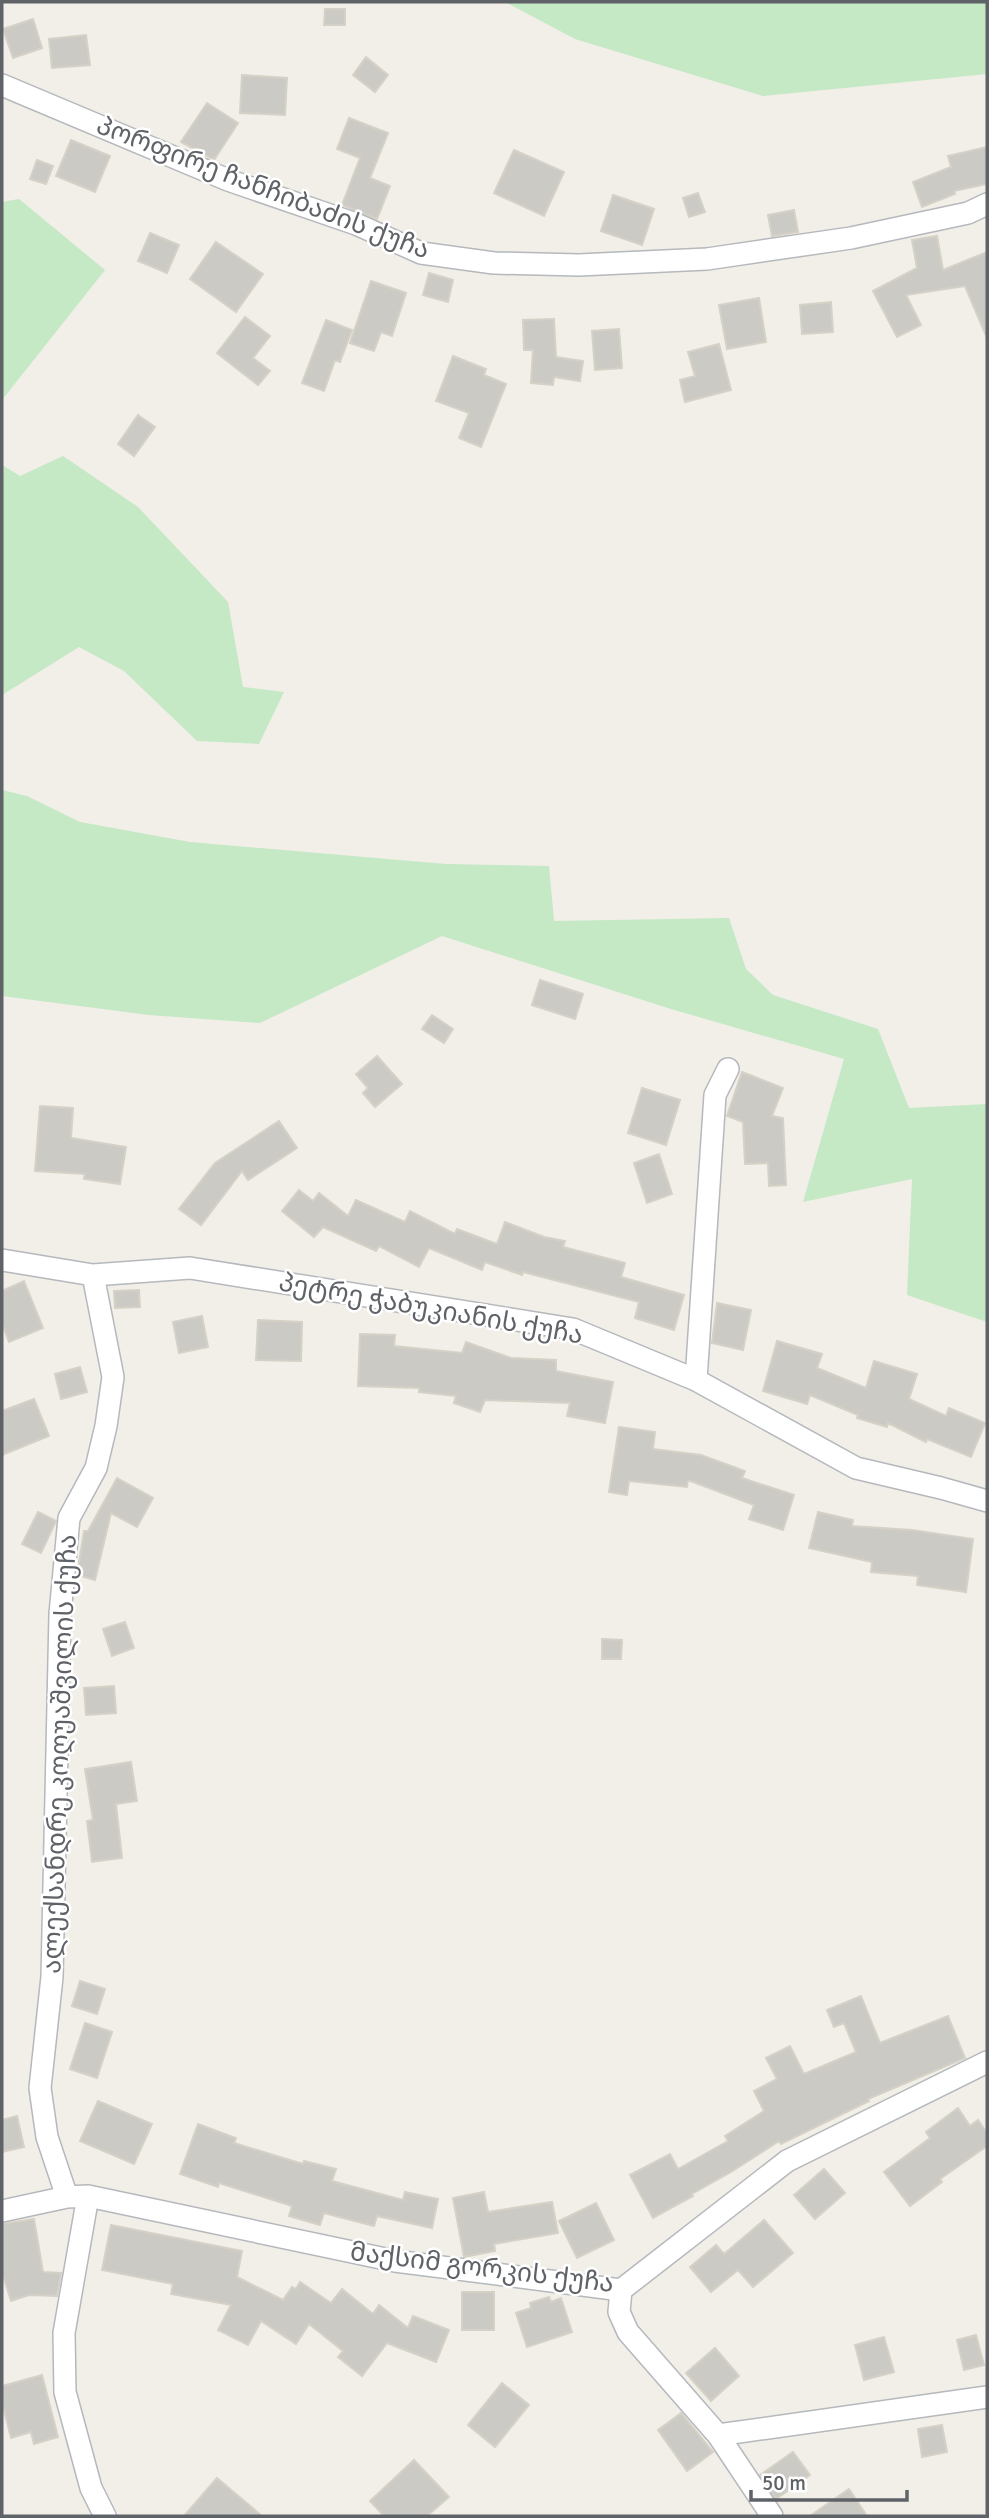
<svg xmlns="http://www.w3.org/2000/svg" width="989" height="2518" font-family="Signika,'Noto Sans Georgian',sans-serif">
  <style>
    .green { fill: #c5e8c5 }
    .building { fill: #cccac5; stroke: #d6d1c6; stroke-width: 2 }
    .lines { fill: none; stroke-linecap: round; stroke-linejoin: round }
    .minor-casing { stroke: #b5b8bc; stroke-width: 24 }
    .minor { stroke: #fff; stroke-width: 21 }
    .labels { text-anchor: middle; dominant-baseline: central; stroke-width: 5; stroke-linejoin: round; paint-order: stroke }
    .street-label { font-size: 26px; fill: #5f6368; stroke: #fff }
  </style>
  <rect width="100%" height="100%" fill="#f1efe8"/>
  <path class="green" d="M505 2H987V74L763 96 575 39Z
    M19 199 105 270 2 400V202Z
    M63 456 138 507 228 602 243 687 284 692 259 744 197 741 124 671 79 647 2 695V465L20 476Z
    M2 790 27 796 80 822 190 842 446 864 549 866 554 921 729 918 746 969 773 995 878 1029 909 1108 987 1104V1322L907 1295 912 1179 803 1202 844 1059 671 1009 442 936 260 1023 149 1015 2 996Z"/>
  <path class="building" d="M325 9H345V25H324Z
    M33 19 42 48 13 58 3 29Z
    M86 35 90 65 52 68 49 39Z
    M366 57 388 75 375 92 353 75Z
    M242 75 287 78 285 115 240 113Z
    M207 103 238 123 214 160 181 142Z
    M349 118 388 133 370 178 390 186 377 219 342 205 360 158 337 149Z
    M71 140 110 156 95 192 56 176Z
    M987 147V184L954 191 955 194 922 207 913 182 951 167 948 156Z
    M514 150 564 172 544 216 494 193Z
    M37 160 53 166 46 184 30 179Z
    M698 193 705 212 689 217 683 198Z
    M613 195 654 209 642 245 601 231Z
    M794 210 798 232 772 236 768 215Z
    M150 233 179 245 167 273 138 261Z
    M937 236 943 270 987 252V338L965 286 906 295 921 325 897 337 873 291 917 268 912 240Z
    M216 242 263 274 236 312 190 279Z
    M429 273 453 280 448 302 423 295Z
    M371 281 406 293 392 336 381 332 374 351 350 343Z
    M759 298 766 342 727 349 719 305Z
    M831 302 833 332 802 334 800 305Z
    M245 317 270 336 253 358 270 371 258 385 217 353Z
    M554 319 556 357 583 361 580 381 554 377 553 385 531 383 533 350H524L523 320Z
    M326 320 352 330 340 362 335 360 324 391 302 383Z
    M619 329 622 368 595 370 592 331Z
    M719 344 731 390 685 402 680 380 695 376 688 352Z
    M453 356 486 369 484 375 506 384 481 447 459 438 469 413 436 401Z
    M138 415 155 427 134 456 118 444Z
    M540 980 583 994 575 1019 532 1005Z
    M432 1015 453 1029 444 1043 422 1029Z
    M377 1056 402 1084 375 1107 363 1093 368 1088 356 1074Z
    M742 1072 783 1088 772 1116 783 1118 786 1185 769 1186 768 1163 745 1164 743 1122 727 1116Z
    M642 1088 680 1100 666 1145 628 1133Z
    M40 1106 73 1108 71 1138 126 1147 120 1184 84 1179 85 1174 35 1171Z
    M279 1121 297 1148 248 1180 242 1171 201 1225 179 1209 215 1163Z
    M659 1154 672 1194 647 1203 634 1163Z
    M299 1190 313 1201 319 1193 348 1216 356 1200 405 1222 410 1211 455 1234 457 1229 497 1244 505 1222 544 1237 565 1241 563 1247 625 1263 621 1277 684 1295 674 1330 635 1318 639 1302 523 1272 522 1275 485 1262 482 1270 429 1248 419 1267 379 1246 376 1251 323 1227 314 1237 282 1211Z
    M24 1281 43 1328 9 1342 2 1323V1291Z
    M139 1290 140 1307 115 1308 114 1291Z
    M717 1303 751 1310 743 1350 712 1343Z
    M202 1316 208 1347 179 1353 173 1322Z
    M258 1320 302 1322 301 1361 256 1360Z
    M360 1334 395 1335 394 1346 462 1353 466 1342 511 1358 556 1360V1371L613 1382 605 1423 567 1416 570 1403 485 1400 480 1412 454 1403 456 1396 419 1392V1388L358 1386Z
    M777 1341 822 1354 817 1368 866 1388 874 1361 917 1374 909 1399 946 1416 949 1408 985 1423 971 1457 927 1439 926 1442 888 1423 887 1427 857 1418 858 1415 810 1395 807 1404 763 1391Z
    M80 1367 87 1392 61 1399 55 1374Z
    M34 1399 49 1436 2 1455V1411Z
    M619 1427 655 1432 653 1449 701 1455 745 1471 742 1478 794 1495 783 1530 749 1519 754 1505 688 1480 687 1487 629 1481 627 1495 609 1492Z
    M117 1478 153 1498 137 1527 111 1513 95 1580 77 1575 84 1531H88Z
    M38 1512 56 1521 41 1553 22 1544Z
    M818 1512 853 1520 852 1526 912 1530 973 1539 966 1592 917 1585 918 1576 871 1572 872 1562 809 1548Z
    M125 1622 134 1648 112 1656 103 1629Z
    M602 1639 622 1640 621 1659H602Z
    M114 1686 116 1713 86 1715 84 1688Z
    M131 1762 137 1801 116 1804 122 1858 92 1862 87 1821 93 1820 85 1769Z
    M80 1981 105 1989 97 2014 72 2006Z
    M861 1996 880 2043 948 2016 965 2058 868 2099 869 2101 781 2144 779 2141 731 2172 692 2194 693 2196 653 2218 630 2175 670 2154 678 2169 728 2141 725 2136 764 2111 754 2091 777 2079 766 2058 790 2046 804 2074 856 2052 844 2023 834 2027 827 2010Z
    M85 2023 112 2032 97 2078 70 2069Z
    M98 2101 152 2124 134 2164 80 2141Z
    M958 2108 970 2126 978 2120 987 2133V2146L940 2179 942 2182 910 2206 884 2172 930 2138 926 2132Z
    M17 2116 24 2147 2 2152V2120Z
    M198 2124 236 2138 234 2143 303 2164 304 2161 336 2169 332 2181 403 2200 405 2192 438 2199 432 2228 377 2216 374 2226 324 2213 320 2225 289 2216 292 2206 219 2183 218 2187 180 2174Z
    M824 2169 845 2193 815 2219 794 2195Z
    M484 2192 488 2212 552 2202 558 2233 494 2244 495 2251 464 2257 453 2198Z
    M596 2203 614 2240 577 2258 559 2221Z
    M34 2219 43 2272 61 2273 57 2296 29 2295 11 2301 2 2272V2224Z
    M764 2220 793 2253 753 2287 738 2270 711 2292 690 2267 716 2245 724 2254Z
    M111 2225 242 2251 237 2277 283 2300 292 2287 296 2289 300 2282 331 2303 342 2289 373 2314 379 2305 408 2328 413 2316 449 2330 436 2362 387 2343 362 2376 338 2357 343 2351 309 2324 296 2344 261 2321 248 2345 218 2330 231 2305 171 2294 173 2284 102 2270Z
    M462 2292H494V2330H462Z
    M549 2297 551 2302 561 2298 572 2332 527 2347 516 2313 531 2308 530 2303Z
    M976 2335 984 2365 964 2370 957 2340Z
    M884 2337 894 2372 864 2380 855 2345Z
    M715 2348 739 2376 711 2401 686 2373Z
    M42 2375 58 2437 34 2444 31 2432 11 2438 2 2402V2386Z
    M502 2383 529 2405 495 2447 468 2425Z
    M681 2413 713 2452 687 2471 658 2430Z
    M942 2425 947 2452 922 2457 918 2429Z
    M793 2452 810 2475 776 2499 760 2475Z
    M414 2460 449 2497 427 2516H384L370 2501Z
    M217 2478 262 2516H184Z
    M849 2489 867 2516H810Z"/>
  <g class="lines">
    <g class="minor-casing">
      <path id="minor" d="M2 85 228 180 356 224 421 253 494 263 579 265 707 259 851 238 968 213 987 204
        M2 1260 93 1275 190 1268 573 1329 696 1380 856 1468 941 1488 987 1501
        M696 1380 715 1095 728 1069
        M88 2196 64 2333 65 2392 91 2488 105 2516
        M67 2197 47 2137 40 2088 52 1977 60 1614 69 1518 96 1468 106 1426 113 1377 93 1275
        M2 2211 67 2197 88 2196 395 2261 621 2290 787 2161 987 2062
        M621 2290 619 2312 628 2332 718 2435 772 2516
        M718 2435 987 2397"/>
    </g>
    <use href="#minor" class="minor"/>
  </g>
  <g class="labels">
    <g class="street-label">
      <text transform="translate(263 188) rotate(21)">პორფირე ჩანჩიბაძის ქუჩა</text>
      <text transform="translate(431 1309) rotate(10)">პეტრე ჭაბუკიანის ქუჩა</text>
      <text transform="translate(60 1754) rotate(-88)">ალექსანდრე კოღუაშვილის ქუჩა</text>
      <text transform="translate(482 2268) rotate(7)">მაქსიმ გორკის ქუჩა</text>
    </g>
  </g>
  <rect width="989" height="2518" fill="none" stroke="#5f6368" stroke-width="7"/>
  <path d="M751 2490v10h156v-10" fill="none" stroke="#5f6368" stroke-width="3.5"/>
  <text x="762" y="2490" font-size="21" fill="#5f6368" stroke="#ffffff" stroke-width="5" paint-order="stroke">50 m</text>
</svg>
